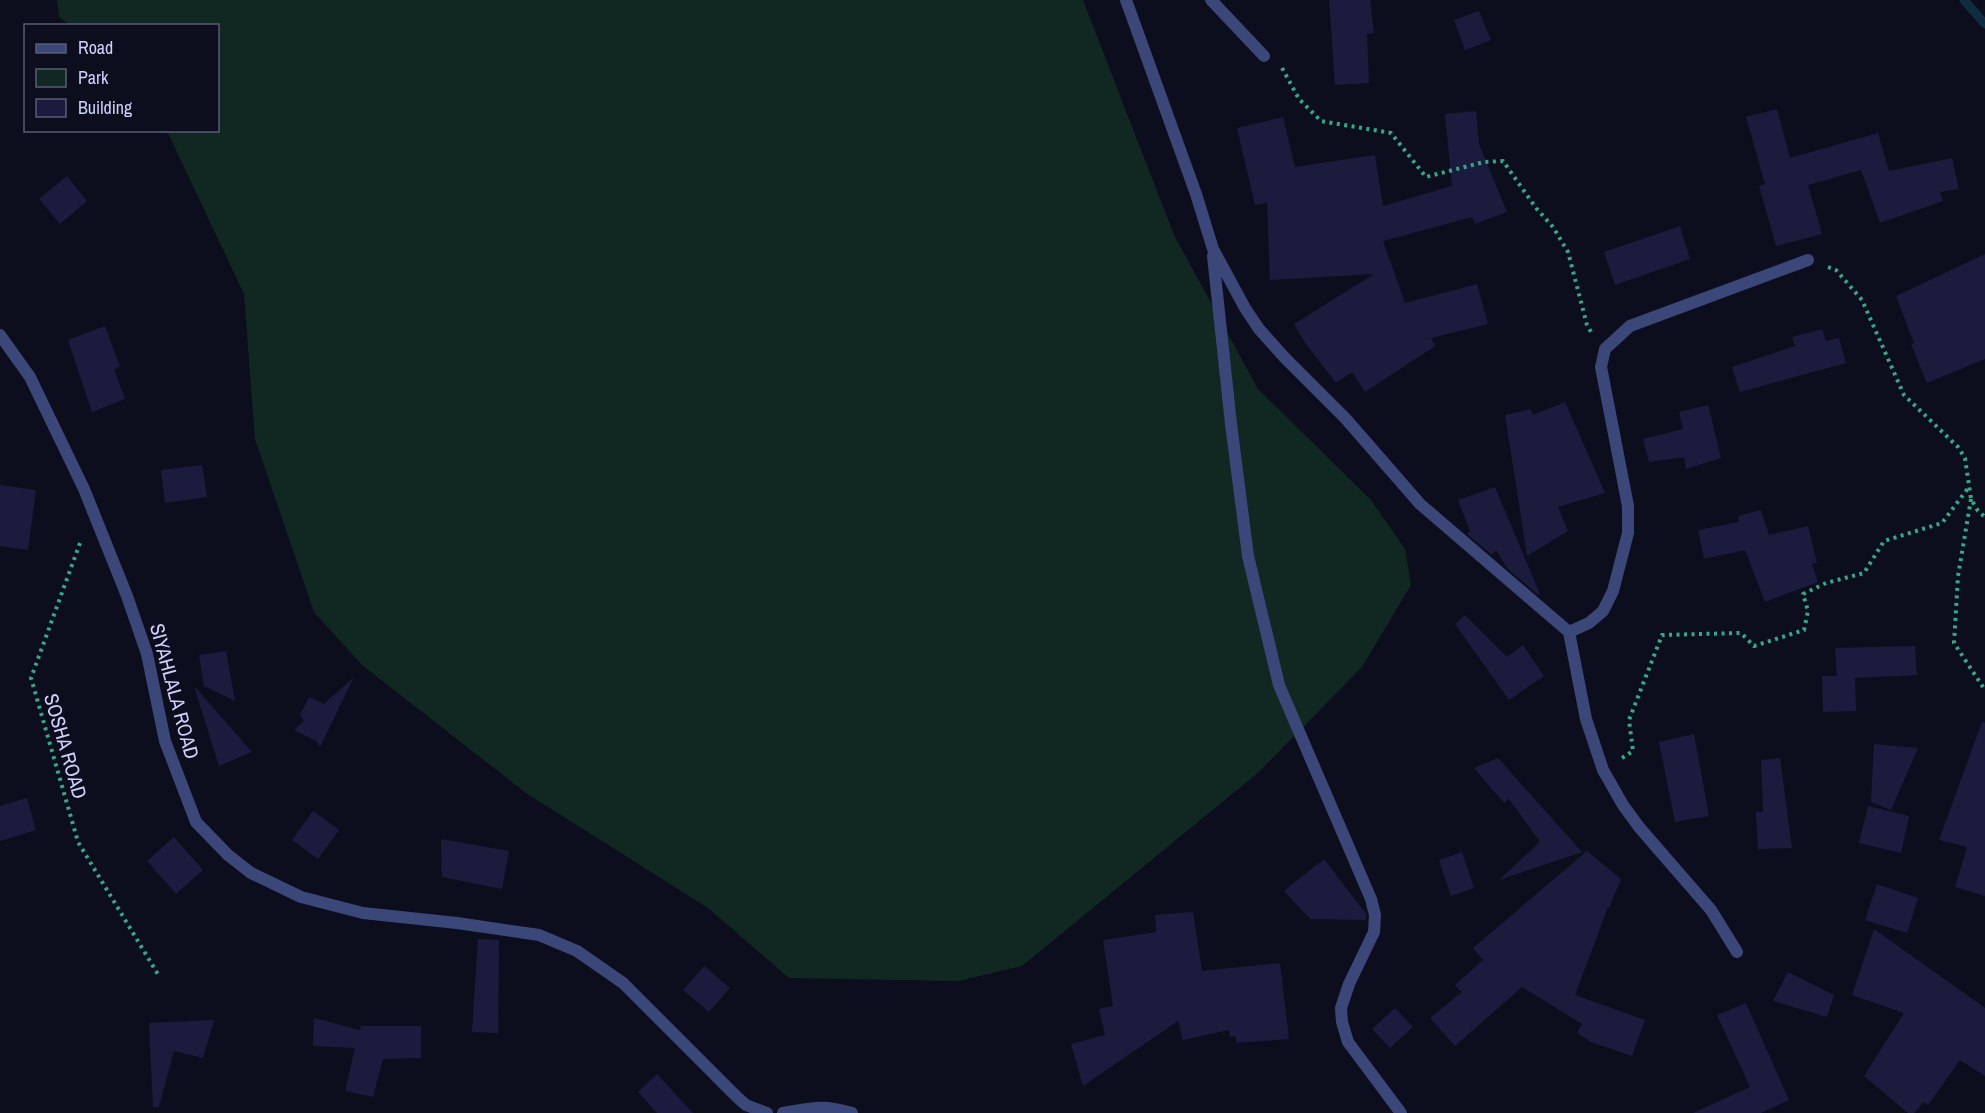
<svg xmlns="http://www.w3.org/2000/svg" width="1985" height="1113" font-family="'Archivo Narrow',sans-serif">
  <style>
    .green { fill: #112722 }
    .lines { fill: none; stroke-linecap: round; stroke-linejoin: round }
    .stream { stroke: #0f2c40; stroke-width: 9 }
    .building { fill: #1b1b3d }
    .path { stroke: #35a889; stroke-width: 4; stroke-dasharray: 3 4.5; stroke-linecap: butt }
    .street { stroke: #3b4679; stroke-width: 12 }
    .labels { text-anchor: middle; dominant-baseline: central; stroke-width: 4.5; stroke-linejoin: round; paint-order: stroke }
    .street-label { font-size: 20px; fill: #cdd1fc; stroke: #0d0e1d }
  </style>
  <rect width="100%" height="100%" fill="#0d0e1d"/>
  <path class="green" d="M57 0H1083L1174 235 1258 389 1371 500 1405 549 1411 585 1362 667 1259 772 1022 966 958 981 789 978 708 908 526 793 362 665 314 612 255 439 244 294 167 131 218 130V26L70 25 59 17Z"/>
  <g class="lines">
    <path class="stream" d="M1964 0 1985 24"/>
  </g>
  <path class="building" d="M1329 0H1370L1374 33 1367 34 1369 83 1335 85Z
    M1479 11 1491 40 1465 50 1454 20Z
    M1777 109 1790 158 1878 133 1889 171 1952 158 1959 189 1940 192 1943 201 1880 223 1861 170 1808 185 1822 234 1776 246 1759 186 1765 184 1746 117Z
    M1476 111 1479 144 1507 212 1475 224 1472 217 1383 241 1405 303 1477 284 1488 324 1431 338 1435 346 1365 392 1352 372 1336 383 1306 344 1294 324 1374 274 1270 280 1267 203 1255 205 1237 128 1283 117 1295 167 1375 155 1383 206 1452 186 1445 114Z
    M67 176 87 201 60 224 39 199Z
    M1680 226 1690 259 1615 285 1604 252Z
    M1985 254V359L1927 383 1911 344 1914 343 1896 296Z
    M105 326 120 367 114 369 125 399 92 412 68 340Z
    M1822 329 1826 341 1839 338 1846 363 1740 392 1732 367 1795 346 1792 337Z
    M1565 402 1605 493 1558 507 1568 531 1527 556 1505 415 1531 409 1533 415Z
    M1708 405 1721 458 1686 469 1684 457 1649 462 1643 439 1683 429 1679 412Z
    M202 465 207 497 165 503 161 470Z
    M0 485 36 490 28 550 0 546Z
    M1495 487 1540 594 1538 595 1507 568 1496 550 1492 555 1467 534 1470 531 1458 500Z
    M1761 510 1769 535 1808 526 1817 563 1812 564 1818 582 1765 602 1745 550 1704 559 1698 530 1739 522 1738 516Z
    M1465 615 1507 657 1523 645 1544 676 1509 700 1455 624Z
    M1915 646 1917 675 1855 678 1856 711 1823 712 1822 676H1837L1835 648Z
    M226 651 235 701 204 686 199 655Z
    M354 677 320 747 316 741 294 730 304 721 300 715 309 697 324 704Z
    M194 686 252 752 219 766Z
    M1982 722 1985 723V896L1955 887 1967 847 1939 840Z
    M1694 734 1709 816 1675 822 1659 742Z
    M1874 744 1918 748 1891 810 1871 802Z
    M1498 758 1513 775 1582 852 1499 880 1540 842 1509 799 1504 803 1474 768Z
    M1780 758 1792 848 1758 849 1756 812H1763L1761 760Z
    M27 798 36 830 0 841V806Z
    M1868 806 1909 816 1901 853 1859 843Z
    M313 811 339 830 318 859 292 840Z
    M174 837 203 870 176 894 147 861Z
    M441 839 509 851 502 889 442 877Z
    M1587 851 1621 879 1609 908 1608 907 1575 995 1645 1020 1632 1056 1591 1042 1577 1033 1582 1024 1522 987 1455 1046 1430 1018 1462 992 1455 985 1483 960 1473 948Z
    M1462 852 1474 888 1451 896 1439 860Z
    M1324 859 1366 914V920L1310 919 1284 891Z
    M1877 884 1918 898 1907 933 1865 920Z
    M1193 912 1202 971 1280 963 1289 1039 1236 1043V1036L1230 1037 1229 1030 1183 1040 1178 1021 1083 1086 1071 1044 1105 1035 1099 1009 1113 1006 1103 940 1156 932 1155 915Z
    M1874 929 1985 1008V1076L1960 1060 1928 1105 1924 1102 1914 1113H1908L1864 1076 1904 1013 1852 995Z
    M478 939 499 940 498 1033 472 1032Z
    M704 966 730 988 709 1012 683 990Z
    M1788 972 1834 995 1827 1017 1773 1001Z
    M1746 1003 1789 1100 1761 1113H1693L1750 1087 1717 1015Z
    M1395 1008 1413 1027 1390 1048 1372 1029Z
    M314 1018 360 1030 361 1026H421V1058L383 1059 373 1097 345 1091 355 1048 313 1046Z
    M214 1020 203 1058 174 1051 159 1107H153L149 1023Z
    M657 1074 693 1113H657L638 1092Z"/>
  <g class="lines">
    <path class="path" d="M1282 68 1299 99 1321 121 1391 133 1426 177 1484 162 1503 161 1536 208 1553 227 1568 252 1587 325 1591 332
      M1828 267 1836 270 1862 300 1904 395 1958 447 1965 458 1971 499 1978 511 1985 517
      M1971 499 1958 576 1954 643 1985 690
      M80 543 31 678 78 842 159 976
      M1622 758 1633 751 1629 720 1662 635 1741 633 1754 646 1804 630 1808 611 1803 594 1826 583 1864 573 1884 541 1942 523 1969 487"/>
    <path class="street" d="M1126 0 1196 194 1213 249 1245 308 1259 329 1285 358 1346 419 1420 504 1569 632 1586 719 1603 770 1623 805 1639 827 1711 910 1737 952
      M1211 0 1264 56
      M1213 256 1231 424 1248 556 1279 685 1371 899 1375 915 1374 932 1349 984 1341 1008 1342 1022 1348 1042 1401 1113
      M0 335 30 377 84 489 127 596 147 654 165 741 196 822 228 855 251 873 301 897 363 913 457 923 539 935 577 951 623 983 738 1098 746 1105 767 1113
      M1569 632 1589 623 1603 611 1613 591 1628 533V506L1601 367 1605 349 1630 326 1808 260
      M783 1113C812 1108 823 1104 852 1113"/>
  </g>
  <g class="labels">
    <g class="street-label">
      <text transform="translate(175 691) rotate(75)">SIYAHLALA ROAD</text>
      <text transform="translate(66 746) rotate(74)">SOSHA ROAD</text>
    </g>
  </g>
  <rect x="24" y="24" width="195" height="108" fill="#0d0e1d" stroke="#5a5c76" stroke-width="1.5"/>
  <rect x="36" y="44" width="30" height="9" fill="#3b4679" stroke="#5a5c76" stroke-width="1.5"/>
  <text x="78" y="54" font-size="18" fill="#cdd1fc">Road</text>
  <rect x="36" y="69" width="30" height="18" fill="#112722" stroke="#5a5c76" stroke-width="1.5"/>
  <text x="78" y="84" font-size="18" fill="#cdd1fc">Park</text>
  <rect x="36" y="99" width="30" height="18" fill="#1b1b3d" stroke="#5a5c76" stroke-width="1.5"/>
  <text x="78" y="114" font-size="18" fill="#cdd1fc">Building</text>
</svg>
